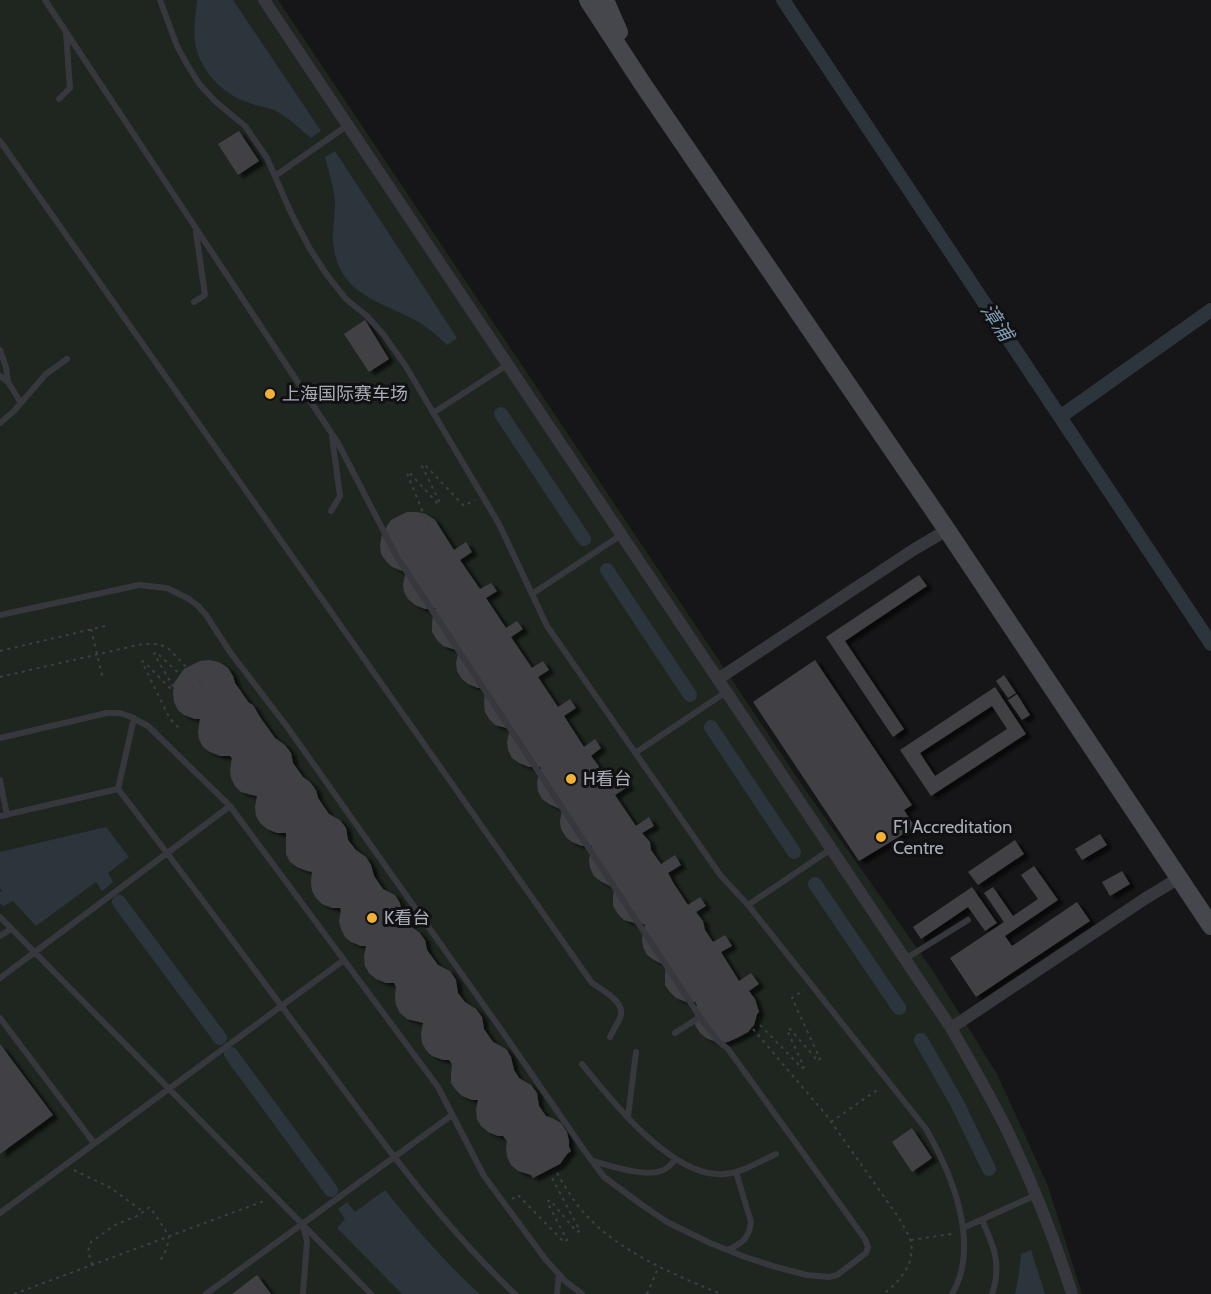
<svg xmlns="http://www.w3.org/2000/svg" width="1211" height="1294" font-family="Cabin,'Noto Sans SC',sans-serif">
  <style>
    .green { fill: #1e261f }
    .water { fill: #2c353c }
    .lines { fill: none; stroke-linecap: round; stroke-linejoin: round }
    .canal { stroke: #2c353c; stroke-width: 14 }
    .building { fill: #404145; fill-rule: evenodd; filter: url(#shadow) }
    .path { stroke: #3d3f44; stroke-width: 2; stroke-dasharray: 3 4.5; stroke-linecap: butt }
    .lane { stroke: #37383d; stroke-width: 6 }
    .street { stroke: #37383d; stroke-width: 12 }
    .secondary { stroke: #45474d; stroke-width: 18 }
    .poi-dot { fill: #f2b134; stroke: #111113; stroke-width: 2 }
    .labels { text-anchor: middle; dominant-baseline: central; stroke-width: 6; stroke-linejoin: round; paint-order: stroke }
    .poi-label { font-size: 18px; fill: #a8adb8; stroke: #111113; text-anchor: start }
    .water-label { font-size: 20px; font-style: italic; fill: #7f9bb3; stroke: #111113 }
  </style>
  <defs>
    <filter id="shadow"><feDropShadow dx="5.5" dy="3.5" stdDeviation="1.5" flood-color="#0009"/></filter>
  </defs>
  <rect width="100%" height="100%" fill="#161618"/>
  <path class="green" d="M0 0H278L804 788 933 971 997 1074 1048 1186 1082 1294H0Z"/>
  <path class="water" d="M197 0H233L321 131 311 138C299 128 288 117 274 110 265 107 256 106 247 102 222 94 199 69 195 42 193 28 196 14 197 0Z
    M335 151 457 338 447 345C439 337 431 330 422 324 387 303 341 297 334 249 331 234 335 218 335 203 334 187 329 172 325 157Z
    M106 827 129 857 108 873 113 882 102 891 96 882 36 926 13 901 3 906 0 903V893L2 890 0 888V852Z
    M385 1190C415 1227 444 1262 480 1294H402L337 1228 345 1219 338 1209 347 1202 355 1212Z
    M1031 1250 1045 1294H1015L1019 1274 1021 1254Z"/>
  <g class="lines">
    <path class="canal" d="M783 0 1211 644
      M501 414 584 539
      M1060 417 1211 310
      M607 570 690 695
      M711 727 794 852
      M815 884 899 1008
      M119 902 220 1038
      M921 1040 957 1103 989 1169
      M231 1054 331 1190"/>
  </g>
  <path class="building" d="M239 131 259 161 238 175 218 144Z
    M365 320 389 359 369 372 344 334Z
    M407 512H417L426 514 435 520 454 550 466 542 472 552 460 560 480 589 491 583 497 591 486 598 506 628 517 621 523 629 511 637 532 668 543 661 549 670 538 677 558 707 570 699 576 708 564 716 584 747 595 739 601 748 591 756 598 765 600 771 609 786 623 777 629 786 615 795 636 826 649 817 654 826 642 833 650 842 651 850 661 864 675 855 681 865 668 873 674 884 688 905 700 897 706 906 696 912 703 921 705 930 713 942 725 935 732 946 721 952 739 981 751 973 759 984 749 991 755 999 759 1012 757 1014 754 1025 748 1032 737 1038 725 1043 716 1042 706 1038 700 1033 695 1025V1017L697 1005 695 1002H686L676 998 670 992 665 985V976L666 966 654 960 647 955 643 947 642 939 645 925 643 924 634 923 624 920 618 914 613 906V898L614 888 600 881 594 876 590 868 589 860 592 846H582L572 842 566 837 561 829 560 821 562 810 549 804 542 799 538 791 537 783 539 772 541 768 540 767H529L519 763 512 758 508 750 507 742 510 729 495 725 489 719 485 712 484 703 485 693 487 688H478L468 684 462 679 457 671 456 663 459 650 453 649 443 646 437 640 432 632V624L433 614 436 608 425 609 415 605 408 599 404 592 403 584 406 571H402L392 567 386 561 381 554 380 545 382 535 387 526 391 520Z
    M919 575 927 586 845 641 904 729 893 737 826 637Z
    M209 660 219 662 228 668 233 676 235 683 249 703 253 705 260 717 275 738 285 745 291 753 293 763 303 777 310 782 316 790 318 798 329 814 340 820 346 828 348 840 356 850 366 857 371 865 374 876 383 889 395 895 400 903 403 916 410 926 419 932 425 940 427 950 438 965 450 971 456 980 458 993 465 1002 476 1009 482 1017 484 1029 493 1042 506 1049 511 1057 514 1070 519 1078 531 1085 537 1093 539 1106 546 1116 552 1118 561 1123 567 1132 569 1141V1147L571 1151 567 1154 560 1164 533 1178 531 1175 518 1171 511 1165 507 1157 506 1149 507 1141 503 1136H498L488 1132 481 1126 477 1119 476 1110 478 1100H472L462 1096 456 1090 451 1083V1074L452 1064 449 1060H443L432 1056 426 1050 422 1043 421 1034 423 1023 407 1019 400 1013 396 1005 395 997 396 987 394 983H386L376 979 369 973 365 966 364 957 366 946H361L351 942 345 937 341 929 339 921 341 910 340 908H332L322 904 316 898 312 891 311 882 312 872 307 871 297 867 290 862 286 854V833H277L267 829 260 823 256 816 255 807 257 796 252 795 241 792 235 786 231 778 230 770 232 758 230 756H220L210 752 203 747 199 739 198 731 200 719H195L184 715 178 710 174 702 173 694 174 683 184 669 200 661Z
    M815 660 912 805 904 810 915 827 859 861 753 702Z
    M1004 675 1016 693 1008 698 996 681Z
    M995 687 1026 734 931 796 900 750ZM992 706 1007 729 935 776 920 753Z
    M1017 694 1030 715 1022 720 1008 700Z
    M1100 834 1107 845 1082 860 1075 849Z
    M1015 840 1024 854 978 885 968 872Z
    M1034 866 1058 900 1005 936 1012 946 1077 902 1090 921 976 997 950 958 1004 922 984 893 993 887 1013 916 1038 899 1021 875Z
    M1122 871 1130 884 1110 896 1102 882Z
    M972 887 997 923 985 931 968 907 921 939 913 927Z
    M0 1044 53 1115 0 1154Z
    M912 1128 932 1158 912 1172 892 1142Z
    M257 1275 271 1294H232Z"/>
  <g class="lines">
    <path class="path" d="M428 525 407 473 409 472 438 504 440 503 422 466 424 464 464 506 475 500
      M91 629 103 679
      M0 651 105 626
      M0 677 138 645C149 643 158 643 168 648L203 685 200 693 156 652 154 654 176 691 174 692 143 661 142 662 170 719 179 728
      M760 1025 802 1068 804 1067 787 1030 790 1029 818 1061 820 1059 792 998 804 990
      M753 1029 827 1116 899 1218 910 1238 912 1250 909 1265 899 1280 884 1294
      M831 1122 880 1088
      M74 1170 109 1187 144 1212
      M557 1173C568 1192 579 1210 596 1225 631 1257 678 1276 721 1294
      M512 1199 518 1195 564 1242 567 1240 547 1202 550 1200 577 1232 580 1231 550 1174
      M911 1240 951 1234 955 1232
      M92 1265 88 1251 91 1242 115 1225 137 1216 150 1207 169 1236 167 1248 159 1263
      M14 1294 264 1201
      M647 1294 659 1266"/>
    <path class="lane" d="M160 0 177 46 188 66 200 85 216 102 245 126 267 158 291 213 310 249 327 275 346 299 367 316 383 334 405 365 499 524 547 626 721 876 748 905 926 1129C952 1174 981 1245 952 1294
      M59 99 70 88 66 32
      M0 141 592 983C601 989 624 1001 621 1015 619 1022 613 1030 610 1037
      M275 176 348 125
      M194 302 205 295 196 232
      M0 350 6 367 8 382 21 403
      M0 376 8 382
      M433 413 507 365
      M0 423 14 411 46 374 67 359
      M331 511 340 496 332 437
      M532 594 621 535
      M0 615 139 585 167 588 189 599 198 606 206 615 230 652 288 728 502 1031 584 1150 604 1177 642 1205 667 1222 710 1243 745 1257 776 1267 807 1275 829 1277 837 1275 866 1253 868 1247 865 1239 728 1049 718 1041 700 1017 397 557 338 443 45 0
      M0 738 107 713H119L129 716 148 726 230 806 438 1087 484 1176 546 1260 565 1281 582 1294
      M635 753 726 692
      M0 780 7 815
      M118 789 134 718
      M0 816 118 789C190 882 259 976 329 1070 387 1148 444 1227 515 1294
      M748 905 831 849
      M0 917 371 1294
      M0 936 11 929
      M905 959 968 920
      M0 978 230 806
      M0 1018 94 1143
      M675 1033 700 1017
      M582 1064C611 1100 673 1179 724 1174 742 1173 760 1161 776 1154
      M628 1117 636 1052
      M593 1161C610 1166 644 1177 661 1171 667 1169 672 1164 676 1159
      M0 1213 344 960
      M982 1220C994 1247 1002 1264 992 1294
      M963 1228 1036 1195
      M728 1250C742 1243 749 1239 751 1222L736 1172
      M206 1294 452 1115
      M303 1294 307 1241 303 1226
      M557 1294 559 1274"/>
    <path class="street" d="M264 0 951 1028C970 1061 989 1094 1006 1128 1032 1182 1054 1237 1072 1294
      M718 679 913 550 947 530
      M951 1028 1146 898 1179 878"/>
    <path class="secondary" d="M588 0 642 83 947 530 1211 926
      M605 0 619 32"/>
  </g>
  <g class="poi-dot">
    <circle cx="270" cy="394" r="6"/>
    <circle cx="571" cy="779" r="6"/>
    <circle cx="881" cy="837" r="6"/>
    <circle cx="372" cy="918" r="6"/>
  </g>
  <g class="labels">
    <g class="poi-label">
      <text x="282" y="394">上海国际赛车场</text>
      <text x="583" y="779">H看台</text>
      <text x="893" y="827">F1 Accreditation<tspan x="893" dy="21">Centre</tspan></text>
      <text x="384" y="918">K看台</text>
    </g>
    <g class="water-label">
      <text transform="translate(997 322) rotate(56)">漳浦</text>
    </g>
  </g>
</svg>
